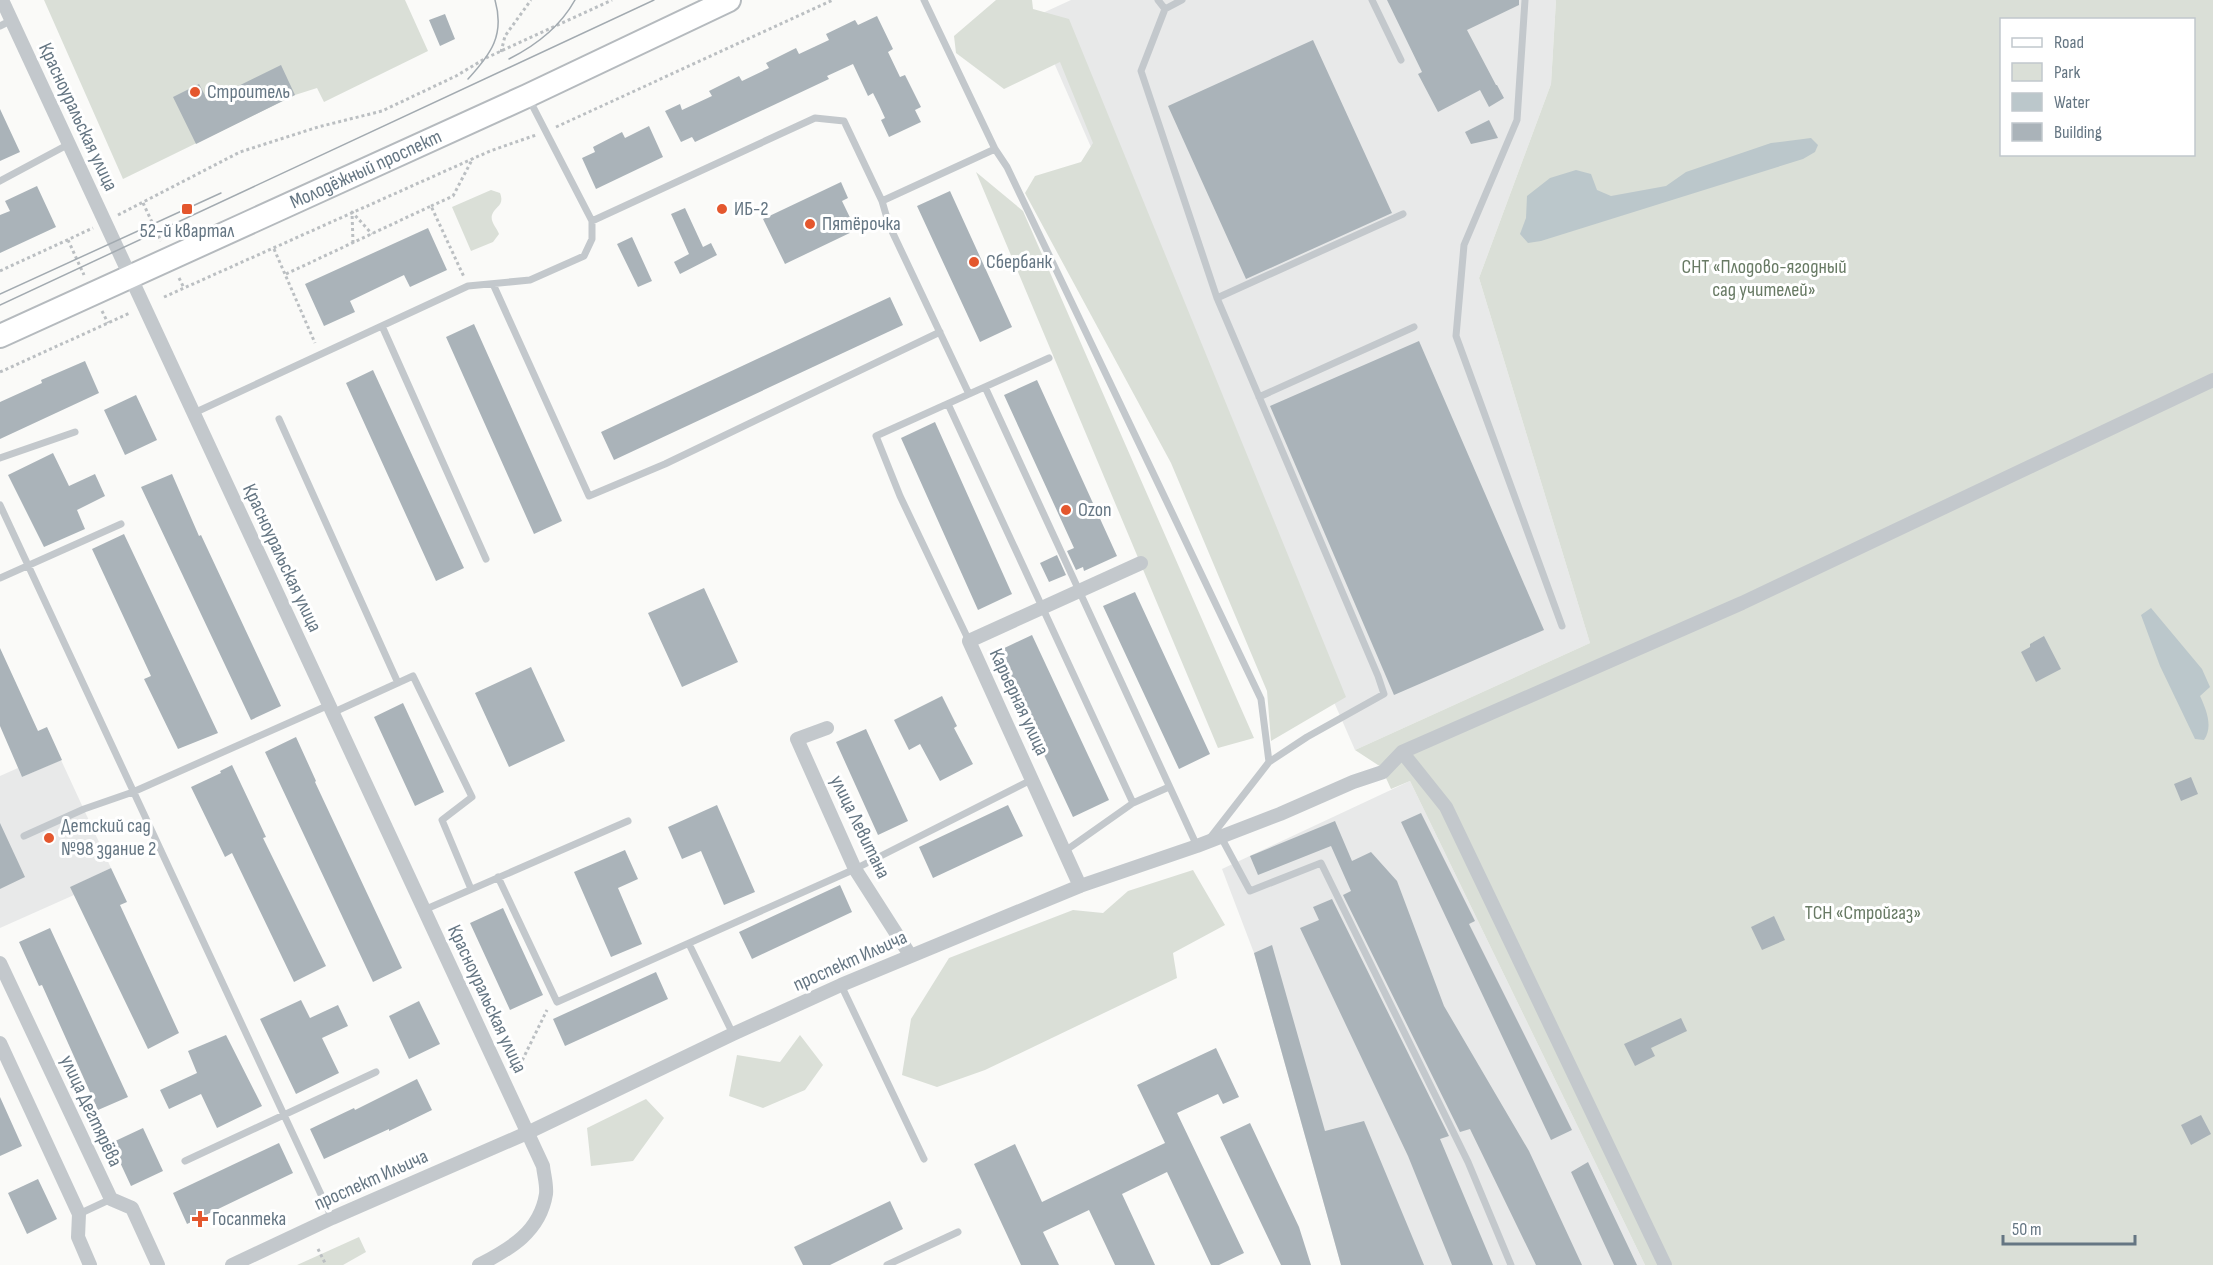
<svg xmlns="http://www.w3.org/2000/svg" width="2213" height="1265" font-family="'Sofia Sans Condensed',sans-serif">
  <style>
    .built { fill: #e8e9e9 }
    .green { fill: #dadfd7; fill-rule: evenodd }
    .water { fill: #bbc7cb }
    .building { fill: #aab3b9 }
    .lines { fill: none; stroke-linecap: round; stroke-linejoin: round }
    .primary-casing { stroke: #b5babe; stroke-width: 26 }
    .path { stroke: #bbbfc2; stroke-width: 3; stroke-dasharray: 3 3; stroke-linecap: butt }
    .lane { stroke: #c3c8cc; stroke-width: 7 }
    .street { stroke: #c3c8cc; stroke-width: 14 }
    .primary { stroke: #fff; stroke-width: 22 }
    .tram { stroke: #a2aab0; stroke-width: 1.5 }
    .poi-dot { fill: #e4572e; stroke: #fff; stroke-width: 2 }
    .labels { text-anchor: middle; dominant-baseline: central; stroke-width: 6; stroke-linejoin: round; paint-order: stroke }
    .poi-label { font-size: 20px; fill: #657683; stroke: #fff; text-anchor: start }
    .street-label { font-size: 20px; fill: #657683; stroke: #fff }
    .park-label { font-size: 20px; fill: #687a64; stroke: #fff }
  </style>
  <rect width="100%" height="100%" fill="#fafaf8"/>
  <path class="built" d="M1071 0H1556L1551 84 1479 278 1590 643 1355 750 1034 17Z
    M61 760 111 868 71 887 74 895 0 928V776L18 768 22 777Z
    M1410 781 1645 1265H1341L1254 953 1222 869Z"/>
  <path class="green" d="M44 0H405L428 51 324 102 317 88 295 95 123 179Z
    M996 0H1032L1033 9 1069 19 1346 697 1271 741 1267 691 1171 463 1025 193 1035 176 1081 162 1093 143 1060 62 1004 89 956 53 954 36Z
    M1556 0H2213V1265H1645L1410 781 1391 789 1381 767 1355 750 1590 643 1479 278 1551 84ZM2002 20H2194V154H2002Z
    M976 172 1023 211 1254 738 1218 748Z
    M491 190 500 193C505 206 495 206 492 215 490 222 497 228 499 234L493 242 471 251 452 207Z
    M1193 870 1225 925 1173 953 1177 978 985 1070 937 1087 902 1075 911 1019 949 958 1073 910 1103 913 1128 891Z
    M800 1035 823 1065 805 1090 763 1108 729 1096 737 1055 780 1062Z
    M646 1099 664 1118 633 1161 591 1166 587 1128Z
    M359 1237 366 1252 343 1265H297Z"/>
  <path class="water" d="M1811 138 1818 145 1815 152 1803 159 1541 241 1528 243 1520 234 1526 218 1527 196 1550 178 1576 170 1591 174 1597 190 1611 196 1666 186 1686 172 1771 143Z
    M2151 608 2202 669 2210 687 2200 696C2207 711 2213 727 2204 740L2195 739 2160 666 2141 615Z"/>
  <path class="building" d="M1387 0H1519V5L1467 30 1496 85H1497L1504 98 1489 107 1480 90 1438 112 1418 74 1422 72Z
    M445 14 455 39 440 46 429 20Z
    M877 16 893 49 888 52 900 77 905 75 921 107 915 110 921 122 889 137 881 120 885 118 879 105 873 93 868 96 853 64 827 76 829 79 695 142 692 137 681 142 665 111 680 104 682 110 712 96 709 91 739 76 742 81 769 68 766 63 796 48 799 54 829 40 826 34 855 20 858 25Z
    M1313 40 1392 213 1246 279 1168 106Z
    M281 65 295 95 196 144 173 97 199 84 208 101Z
    M0 109 20 152 0 161Z
    M1489 120 1498 138 1471 144 1465 132Z
    M649 126 663 157 596 189 582 158 595 152 593 147 622 132 625 138Z
    M841 182 848 198 842 201 856 230 785 264 763 219Z
    M37 186 56 227 0 253V215L10 211 5 201Z
    M950 191 1012 327 980 342 917 206Z
    M685 208 703 247 711 243 717 255 680 274 674 262 689 254 671 214Z
    M428 228 447 270 410 287 404 275 350 301 355 312 324 326 305 284Z
    M632 237 652 281 638 287 617 244Z
    M890 297 903 325 614 460 601 432Z
    M474 324 562 521 534 534 446 337Z
    M1419 341 1544 630 1394 695 1270 406Z
    M85 361 99 393 0 439V402L42 383 41 380Z
    M373 370 464 568 436 581 346 383Z
    M1037 380 1117 556 1084 571 1083 567 1076 570 1067 551 1074 548 1004 395Z
    M136 395 157 440 125 455 104 410Z
    M935 422 1012 594 978 610 901 438Z
    M53 453 69 486 95 474 105 496 77 510 85 529 44 547 8 475Z
    M172 474 199 536 201 535 281 706 251 720 141 487Z
    M124 534 218 733 178 749 144 679 151 676 92 549Z
    M1057 555 1066 575 1049 582 1040 563Z
    M704 588 738 662 682 687 648 613Z
    M1135 592 1210 754 1179 769 1103 606Z
    M1032 635 1109 800 1073 817 996 652Z
    M2044 636 2061 669 2036 682 2021 652 2030 647V644Z
    M0 648 38 731 47 727 62 760 22 777 0 726Z
    M531 667 565 741 509 767 475 693Z
    M942 696 957 726 954 728 973 764 940 781 920 744 909 750 894 720Z
    M403 703 444 792 415 806 374 717Z
    M866 729 908 821 878 835 836 742Z
    M296 737 316 781 315 782 402 968 373 982 265 752Z
    M232 765 266 837 263 838 326 966 294 982 232 853 225 857 191 787 221 773 220 771Z
    M2191 777 2198 794 2181 801 2174 784Z
    M717 805 755 892 724 905 701 851 682 859 668 827Z
    M1008 805 1023 836 933 878 919 847Z
    M1421 813 1475 921 1469 924 1572 1130 1551 1140 1401 822Z
    M1335 821 1352 861 1371 852 1397 881 1444 1006 1529 1151 1582 1265H1536L1470 1129 1460 1132 1343 895 1351 891 1331 846 1258 875 1250 856Z
    M0 823 25 877 0 889Z
    M625 850 638 879 618 888 642 944 611 957 574 872Z
    M111 868 127 902 120 905 179 1033 148 1049 70 887Z
    M840 885 852 912 752 959 739 932Z
    M1332 899 1449 1136 1440 1139 1493 1265H1452L1408 1156 1300 928 1319 920 1313 907Z
    M503 908 543 995 510 1010 470 923Z
    M1774 916 1785 940 1762 950 1751 927Z
    M50 928 128 1097 98 1110 42 985 39 986 19 942Z
    M1272 945 1325 1131 1364 1121 1424 1265H1341L1254 953Z
    M656 972 668 999 565 1046 553 1019Z
    M301 1000 310 1018 338 1005 348 1026 322 1038 339 1073 296 1094 260 1019Z
    M419 1001 440 1044 409 1059 389 1016Z
    M1681 1018 1687 1031 1651 1048 1655 1056 1635 1066 1624 1044Z
    M226 1035 262 1106 217 1128 201 1094 169 1109 160 1090 197 1073 188 1051Z
    M1216 1048 1239 1097 1223 1104 1218 1094 1177 1113 1244 1253 1219 1265H1211L1167 1172 1122 1194 1155 1265H1115L1089 1210 1043 1232 1059 1265H1021L974 1164 1015 1144 1042 1202 1165 1143 1137 1085Z
    M417 1079 432 1110 389 1131V1129L324 1159 310 1129 354 1108 355 1110Z
    M0 1097 22 1146 0 1156Z
    M2201 1115 2211 1134 2191 1145 2181 1125Z
    M1250 1123 1299 1227 1311 1265H1281L1220 1137Z
    M143 1128 163 1171 131 1186 111 1143Z
    M279 1143 293 1173 187 1224 173 1193Z
    M1588 1162 1637 1265H1614L1571 1172Z
    M38 1179 57 1219 27 1234 8 1193Z
    M890 1201 903 1229 830 1265H803L794 1247Z"/>
  <g class="lines">
    <g class="primary-casing">
      <g id="primary">
        <path id="s1" d="M0 336 527 96 729 0"/>
      </g>
    </g>
    <path class="path" d="M501 52 505 36 531 0
      M556 127 833 0
      M143 203 161 241
      M431 206 453 196 473 158
      M118 215 240 152 318 127 382 111 456 76 486 58 612 0
      M68 240 84 275
      M353 243 352 212 372 234
      M274 249 315 343
      M0 271 93 228
      M286 274 431 206 464 277
      M179 278 184 288
      M164 297 490 151 536 135
      M102 311 108 323
      M0 372 130 313
      M517 1071 547 1010
      M318 1249 326 1265"/>
    <path class="lane" d="M924 0 995 149 1007 167 1261 699 1269 762
      M1158 0 1165 9
      M1182 0 1165 9 1141 71 1217 298 1378 676 1384 694 1307 737 1269 762 1210 838
      M1372 0 1401 60
      M1525 0 1517 120 1464 245 1456 336 1562 626
      M0 26 12 20
      M0 181 69 144
      M882 201 889 225 969 394
      M592 221 815 118 844 121 882 201 995 149
      M493 284 589 496 665 464 940 332
      M1217 298 1403 214
      M382 326 486 559
      M985 387 1197 846
      M1259 397 1414 327
      M948 404 1133 803 1169 787
      M194 413 468 286 530 280 584 256 592 239V221L529 99
      M279 419 398 683
      M0 458 75 432
      M0 505 332 1218
      M0 578 121 524
      M969 641 900 496 876 436 1049 358
      M332 713 413 676 472 797 442 820 471 889
      M24 836 84 809 133 792 329 705
      M1221 837 1250 891 1321 863 1468 1162 1511 1265
      M1065 851 1133 803
      M498 877 557 1002 855 869 1033 779
      M424 910 628 821
      M689 944 733 1034
      M841 985 924 1159
      M185 1161 376 1072
      M79 1214 111 1199
      M887 1265 958 1232"/>
    <path class="street" d="M2 0 543 1166C544 1175 547 1185 546 1194 540 1232 510 1249 479 1265
      M827 728 797 739 855 869 910 955
      M1402 752 1446 807 1665 1265
      M1080 886 969 641 1141 563
      M0 963 111 1199 132 1208 158 1265
      M0 1043 79 1214 78 1237 90 1265
      M232 1265 332 1218 527 1133 733 1034 841 985 1080 886 1197 846 1280 814 1353 782 1383 772 1402 752 1742 603 2213 380"/>
    <use href="#primary" class="primary"/>
    <path class="tram" d="M509 59C537 45 560 27 575 0
      M468 79C491 54 505 35 495 0
      M0 294 221 193
      M0 305 654 0"/>
  </g>
  <g class="poi-dot">
    <circle cx="195" cy="92" r="6"/>
    <rect x="181" y="203" width="12" height="12" rx="3"/>
    <circle cx="722" cy="209" r="6"/>
    <circle cx="810" cy="224" r="6"/>
    <circle cx="974" cy="262" r="6"/>
    <circle cx="1066" cy="510" r="6"/>
    <circle cx="49" cy="838" r="6"/>
    <path d="M197 1210h6v6h6v6h-6v6h-6v-6h-6v-6h6z"/>
  </g>
  <g class="labels">
    <g class="poi-label">
      <text x="207" y="92">Строитель</text>
      <text x="734" y="209">ИБ-2</text>
      <text x="822" y="224">Пятёрочка</text>
      <text x="187" y="231" text-anchor="middle">52-й квартал</text>
      <text x="986" y="262">Сбербанк</text>
      <text x="1078" y="510">Ozon</text>
      <text x="61" y="826">Детский сад<tspan x="61" dy="23">№98 здание 2</tspan></text>
      <text x="212" y="1219">Госаптека</text>
    </g>
    <g class="street-label">
      <text transform="translate(78 117) rotate(65)">Красноуральская улица</text>
      <text stroke="none"><textPath href="#s1" startOffset="402">Молодёжный проспект</textPath></text>
      <text transform="translate(282 558) rotate(65)">Красноуральская улица</text>
      <text transform="translate(1019 702) rotate(65)">Карьерная улица</text>
      <text transform="translate(860 827) rotate(64)">улица Левитана</text>
      <text transform="translate(850 961) rotate(-24)">проспект Ильича</text>
      <text transform="translate(487 999) rotate(65)">Красноуральская улица</text>
      <text transform="translate(91 1111) rotate(65)">улица Дегтярёва</text>
      <text transform="translate(371 1180) rotate(-24)">проспект Ильича</text>
    </g>
    <g class="park-label">
      <text x="1764" y="267">СНТ «Плодово-ягодный<tspan x="1764" dy="23">сад учителей»</tspan></text>
      <text x="1863" y="913">ТСН «Стройгаз»</text>
    </g>
  </g>
  <rect x="2000" y="18" width="195" height="138" fill="#ffffff" stroke="#c1c8cd" stroke-width="1.5"/>
  <rect x="2012" y="38" width="30" height="9" fill="#ffffff" stroke="#c1c8cd" stroke-width="1.5"/>
  <text x="2054" y="48" font-size="18" fill="#657683">Road</text>
  <rect x="2012" y="63" width="30" height="18" fill="#dadfd7" stroke="#c1c8cd" stroke-width="1.5"/>
  <text x="2054" y="78" font-size="18" fill="#657683">Park</text>
  <rect x="2012" y="93" width="30" height="18" fill="#bbc7cb" stroke="#c1c8cd" stroke-width="1.5"/>
  <text x="2054" y="108" font-size="18" fill="#657683">Water</text>
  <rect x="2012" y="123" width="30" height="18" fill="#aab3b9" stroke="#c1c8cd" stroke-width="1.5"/>
  <text x="2054" y="138" font-size="18" fill="#657683">Building</text>
  <path d="M2003 1235v9h132v-9" fill="none" stroke="#657683" stroke-width="3"/>
  <text x="2012" y="1235" font-size="18" fill="#657683" stroke="#ffffff" stroke-width="4.5" paint-order="stroke">50 m</text>
</svg>
